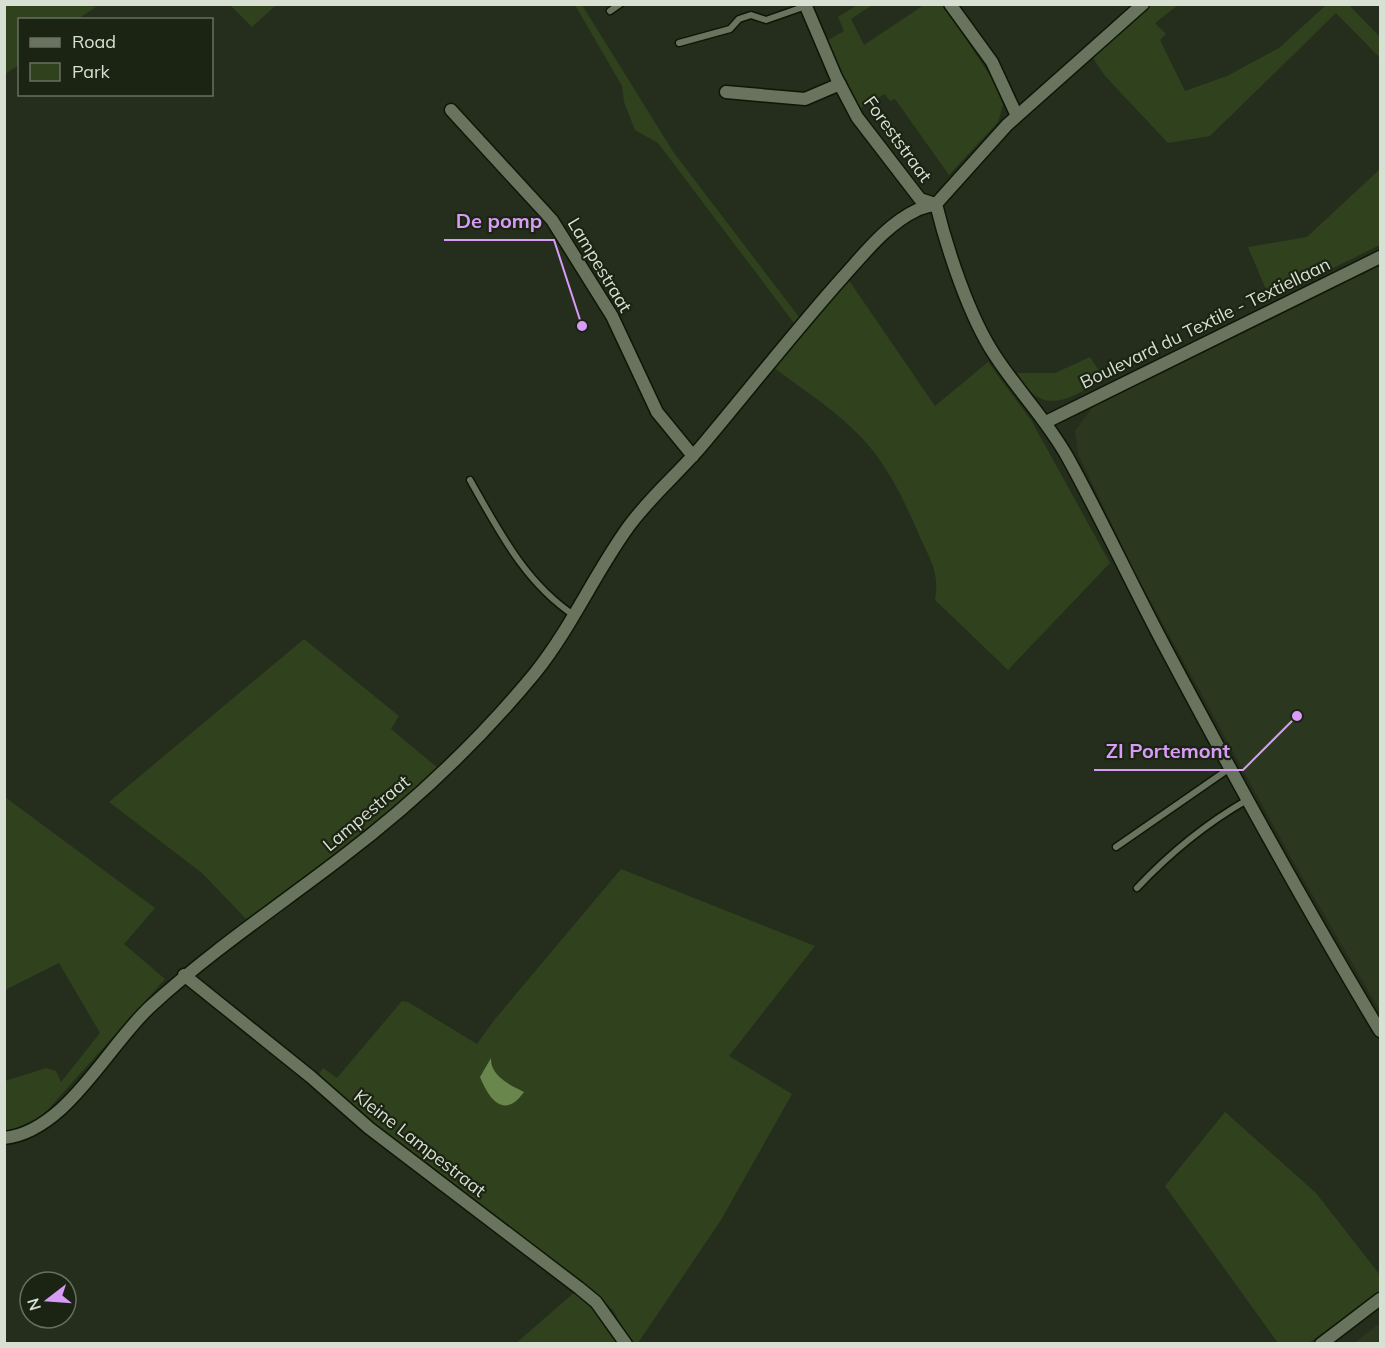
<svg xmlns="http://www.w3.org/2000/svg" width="1385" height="1348" font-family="Mulish,sans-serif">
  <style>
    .built { fill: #2b381f }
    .green { fill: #30411d }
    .water { fill: #69864c }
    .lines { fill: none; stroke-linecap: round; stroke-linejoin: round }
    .service-casing { stroke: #0e1606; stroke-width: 9 }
    .minor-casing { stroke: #0e1606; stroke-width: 15 }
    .service { stroke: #69745f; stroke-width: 6 }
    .minor { stroke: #69745f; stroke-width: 12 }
    .labels { text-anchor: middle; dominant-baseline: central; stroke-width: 4.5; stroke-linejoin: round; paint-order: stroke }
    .street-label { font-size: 18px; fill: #d8dfd3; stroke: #1b2413 }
    .leader { fill: none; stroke: #d89bf8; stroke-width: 2 }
    .callout-dot { fill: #d89bf8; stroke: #1b2413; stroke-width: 2 }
    .callout-label { font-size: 20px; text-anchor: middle; font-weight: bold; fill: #d89bf8; stroke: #1b2413; stroke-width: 4.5; stroke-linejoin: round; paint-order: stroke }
  </style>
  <rect width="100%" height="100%" fill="#252e1c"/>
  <path class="built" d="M1380 266V1011L1293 861 1134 571 1078 454 1075 431 1093 407Z
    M1380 1323V1343H1354Z"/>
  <path class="green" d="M84 5 96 7 78 19 20 20 19 65 5 74V5Z
    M230 5H276L252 27Z
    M575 5H582L674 153 799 317 794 323 658 143 635 130 624 102 622 86Z
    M857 5H872L851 19 864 45 924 5H944L994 82 1003 105 998 122 949 175 895 99 890 101 885 94 857 110 825 42 844 31 838 17Z
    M1148 5H1178L1155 23 1166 34 1160 40 1185 91 1227 76 1279 48 1326 5H1349L1380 37V58L1336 13 1210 136 1168 143 1105 76 1093 58Z
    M1380 169V245L1270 299 1248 247 1307 237Z
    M848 279 935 406 988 362 1031 420 1110 563 1008 670 935 600C940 573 930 559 919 535 904 499 887 464 860 436 835 410 802 389 773 367Z
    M1090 357 1102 375C1094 386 1087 389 1075 395 1046 408 1032 399 1017 373H1055Z
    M304 639 399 716 391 729 438 768C383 827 312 872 246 919L202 873 109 802Z
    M5 797 155 908 124 944 165 979 43 1115 33 1124 5 1133V1081L46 1068 56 1071 61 1082 100 1033 59 963 5 990Z
    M621 869 815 946 729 1056 792 1094 721 1220 638 1343H631L613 1310 596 1294 473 1203 317 1077 323 1068 337 1078 402 1001 408 1002 477 1044 495 1019Z
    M1225 1112 1316 1193 1380 1275V1292L1309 1343H1278L1165 1186Z
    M576 1291 587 1299 622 1344H515Z"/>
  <path class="water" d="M491 1058C490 1076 510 1085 524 1092 504 1120 489 1099 480 1077Z"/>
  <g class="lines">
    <g class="service-casing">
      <path id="service" d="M610 11 620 4
        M679 43 730 29 739 19 751 15 766 20 806 6
        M470 480C499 531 525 583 575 616
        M1116 847 1230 768
        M1137 888C1169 854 1207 823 1247 800"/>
    </g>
    <g class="minor-casing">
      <path id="minor" d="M805 4 836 77 857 117 920 199 935 204
        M950 4 992 62 1017 116
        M1143 4 1007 125 936 204C947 249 969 316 994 354 1017 390 1047 420 1068 458 1102 520 1132 585 1165 647 1234 777 1304 905 1380 1031
        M726 92 805 99 840 84
        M451 110 552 220 612 316 657 412 693 456
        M1046 422 1380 257
        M184 975 311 1077 369 1128 579 1288 596 1302 626 1344
        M4 1138C66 1132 108 1045 151 1006 210 952 277 907 341 858 411 805 479 741 535 673 572 627 594 574 629 526 651 496 681 471 705 442 751 387 795 331 843 277 864 254 887 224 917 210 923 207 930 206 936 204
        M1321 1344 1380 1299"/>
    </g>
    <use href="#service" class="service"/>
    <use href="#minor" class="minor"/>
  </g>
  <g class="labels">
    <g class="street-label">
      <text transform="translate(898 139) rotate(54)">Foreststraat</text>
      <text transform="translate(600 265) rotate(59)">Lampestraat</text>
      <text transform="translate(1205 323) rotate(-26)">Boulevard du Textile - Textiellaan</text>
      <text transform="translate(366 813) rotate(-40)">Lampestraat</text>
      <text transform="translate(420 1143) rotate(38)">Kleine Lampestraat</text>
    </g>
  </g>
  <path class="leader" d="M582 326L554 240H444M1297 716L1243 770H1094"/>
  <g class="callout-dot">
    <circle cx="582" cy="326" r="6"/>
    <circle cx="1297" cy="716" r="6"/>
  </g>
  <g class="callout-label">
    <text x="499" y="228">De pomp</text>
    <text x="1168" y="758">ZI Portemont</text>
  </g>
  <rect width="1385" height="1348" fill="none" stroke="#d8dfd3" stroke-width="12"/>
  <rect x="18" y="18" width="195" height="78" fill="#1b2413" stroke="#676f60" stroke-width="1.5"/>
  <rect x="30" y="38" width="30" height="9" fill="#69745f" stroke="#676f60" stroke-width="1.5"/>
  <text x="72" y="48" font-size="18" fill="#d8dfd3">Road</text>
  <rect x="30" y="63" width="30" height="18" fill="#30411d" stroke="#676f60" stroke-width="1.5"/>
  <text x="72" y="78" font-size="18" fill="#d8dfd3">Park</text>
  <g transform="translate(48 1300) rotate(253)"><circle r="28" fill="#1b2413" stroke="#676f60" stroke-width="1.5"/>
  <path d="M0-4.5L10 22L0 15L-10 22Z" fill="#d89bf8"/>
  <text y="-9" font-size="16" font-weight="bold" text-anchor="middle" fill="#d8dfd3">N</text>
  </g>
</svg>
